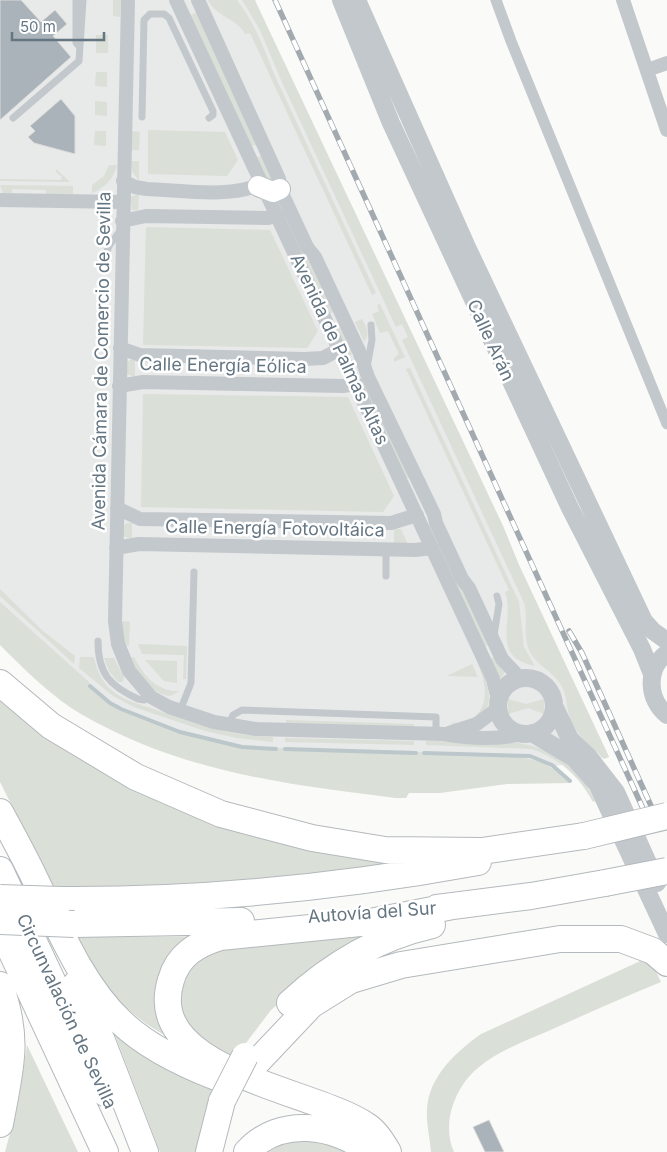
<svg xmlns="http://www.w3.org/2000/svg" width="667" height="1152" font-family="Inter,sans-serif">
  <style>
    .built { fill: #e8e9e9 }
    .green { fill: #dadfd7 }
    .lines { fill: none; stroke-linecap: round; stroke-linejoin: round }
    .stream { stroke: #bbc7cb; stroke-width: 4 }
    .building { fill: #aab3b9; stroke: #dcdcda }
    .secondary-casing { stroke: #b3babf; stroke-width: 22 }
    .motorway-casing { stroke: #b4b9bd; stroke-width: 28 }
    .service { stroke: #c3c8cc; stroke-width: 7 }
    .pedestrian { stroke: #c3c8cc; stroke-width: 11 }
    .minor { stroke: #c3c8cc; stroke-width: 14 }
    .tertiary { stroke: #c3c8cc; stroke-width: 18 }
    .secondary { stroke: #fff; stroke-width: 20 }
    .motorway { stroke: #fff; stroke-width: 26 }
    .rail-casing { stroke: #a2aab0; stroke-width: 5.5 }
    .rail { stroke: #fff; stroke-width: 4; stroke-dasharray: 11; stroke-linecap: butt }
    .motorway-bridge-casing { stroke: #b4b9bd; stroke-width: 28; stroke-linecap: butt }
    .motorway-bridge { stroke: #fff; stroke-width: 26 }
    .labels { text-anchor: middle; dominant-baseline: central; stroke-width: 5; stroke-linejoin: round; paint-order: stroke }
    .street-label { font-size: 18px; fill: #657683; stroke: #fff }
  </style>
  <rect width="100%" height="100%" fill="#fafaf8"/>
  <path class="built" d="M0 0H255L503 526 519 565 609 757 475 780 201 746 63 697 0 643Z"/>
  <path class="green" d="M113 0H121L120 17 113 16Z
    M208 0H237C255 23 264 49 275 76L376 293 372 295 250 33 245 34C238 19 215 16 208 0Z
    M242 0H255L256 3 503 526 519 565 609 757 604 759C593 747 578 737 571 721 566 710 568 696 561 685 551 668 533 666 527 644 524 631 527 618 525 605L402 340 408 337 402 324 396 327 281 80 260 30Z
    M197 12 258 144 250 147 189 16Z
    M96 35H108V53H96Z
    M96 72H107V87L95 86Z
    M95 101 107 102V116L95 115Z
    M148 130 225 132 238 160 227 176 148 174Z
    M95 131H106V146L94 145Z
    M132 131 140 132 139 150H132Z
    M263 155 274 180 269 183 256 158Z
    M131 161H139V181L132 171Z
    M109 165H117C114 178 105 188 92 193V185L104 176Z
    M56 169 70 182 0 181V179L61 180 62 177 56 172Z
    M0 185 73 186V194H46V190L12 189V193H3Z
    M139 194 138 210H132L130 197Z
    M277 200 309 256 336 311 329 314Z
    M146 227 270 230 318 331 307 348 143 345Z
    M380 304 405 357 394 362V358L399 354 388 331 380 333 372 314 379 311 377 305Z
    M362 319C366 327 371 334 364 341L355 322Z
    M341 322 353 353 351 355 348 354 334 325Z
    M130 360H135V377L127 374V363Z
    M410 368 519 602 524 647 535 666C488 657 516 620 505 592L509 590 406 369Z
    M358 374 412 476 405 479Z
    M143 394 348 397 394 496 383 512 141 507Z
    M127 523H132V539L123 536 124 525Z
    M394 529H401L408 545 394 544Z
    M433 535 463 588 490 644 483 648Z
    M0 589 43 631 75 656 74 664 0 596Z
    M0 602 90 683 88 686 118 710 200 739 247 748H285V750L415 754 416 752C428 752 443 755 457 756 498 759 538 747 570 783L507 784 440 793H409L406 798H395C284 784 181 772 81 714 52 697 24 669 0 645Z
    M122 621 130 622 129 645 125 646Z
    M138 644 187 646 186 679H183L184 655 142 654Z
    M496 656 505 672 501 678 499 677 489 659Z
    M80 657H94C97 672 103 684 115 693 126 701 141 705 154 709 193 724 231 736 273 737V742L237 738 205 731 134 707 113 696 79 668Z
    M134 657C144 677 158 692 180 691L170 696C151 694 138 674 130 658Z
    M104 658H114L124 677 123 682H118L109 671Z
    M145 660 177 661V683L164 681Z
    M481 663C494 708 496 709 452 728V723C489 722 490 692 478 664Z
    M472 664 478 677 447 676Z
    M0 695 83 759 409 863 234 883 55 892 0 782Z
    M508 699 526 704 544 699V714L528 708 508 714Z
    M286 720 414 724V727L286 724Z
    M285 738 414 741V745L285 742Z
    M426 741C493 742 562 728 595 801L593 802C579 776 560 759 532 749L426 745Z
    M409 923 333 956 271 1010 230 1064C185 1047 141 1029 110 990 97 974 88 954 77 937L242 936Z
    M649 957 661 982C622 998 584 1015 546 1032 523 1042 498 1051 479 1067 455 1086 441 1124 454 1152H431C430 1138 426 1123 427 1110 428 1077 457 1051 481 1034Z
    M115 1035 153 1062 218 1087 199 1152H160Z
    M27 1045 78 1152H5L18 1103Z
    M289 1140 320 1141 349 1152H264Z"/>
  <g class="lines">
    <path class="stream" d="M90 686 110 703 121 709 180 732 242 747 276 749
      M285 749 416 753
      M424 753 530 756 552 765 570 781"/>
  </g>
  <path class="building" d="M0 0H21L41 22 55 10 67 24 53 36 71 57 0 120Z
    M61 99 75 116V154L34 143 28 137 35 131 30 126Z
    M489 1120 504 1152H485L473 1127Z"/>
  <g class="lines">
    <g class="secondary-casing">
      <path id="secondary" d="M258 186 273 192 280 189"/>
    </g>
    <g class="motorway-casing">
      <path id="motorway" d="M0 683 51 726 136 777 221 814 312 838 385 850 482 851 584 836
        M0 812C12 834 24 856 35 879 59 928 81 984 121 1022 147 1047 183 1064 216 1077
        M0 870 105 1093
        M61 900C201 901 341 887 478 862
        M437 908 531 896 605 883
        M74 924 241 921
        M0 927 105 1152
        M76 984 102 1041 145 1152
        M0 985C20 1042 10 1068 0 1124
        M290 1003C330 966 379 937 432 925
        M257 1062 311 1005 351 980 401 965 560 939H621L653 951 667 963
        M209 1152 222 1101
        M247 1152C279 1116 336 1124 369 1152
        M388 1152C382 1142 376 1132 367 1126 316 1090 142 1072 171 980 178 955 197 944 220 937L370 922 453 906"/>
    </g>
    <path class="service" d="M76 0V43L79 46
      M142 117 144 20 150 14H164L169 18 213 111V115L209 118
      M13 118 79 61 83 0
      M106 254 109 246 122 228
      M367 367 372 340 371 325
      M386 576V549
      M494 635 499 604 497 596
      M98 641C98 674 110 686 138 699L144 700 150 696
      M180 711 191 683 194 572
      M228 725 233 715 242 710 436 717V734"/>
    <path class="pedestrian" d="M496 0 511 41 667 424"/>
    <path class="minor" d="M128 0 115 621 118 644 129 671 151 697 169 707 214 722 256 729 444 734C471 739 496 740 523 734
      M176 0 493 679 498 699
      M198 0 279 179 280 189 307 247 315 257 359 351 368 377 434 514 436 523 462 579 469 588 502 659 520 678
      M623 0 667 130
      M647 70 667 63
      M123 181 135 187 147 189C181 190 233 199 263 183
      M0 200 122 202
      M122 221 146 216 268 218 278 216
      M120 348 140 355 304 359 323 358 340 349
      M119 386 143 382 343 386 356 384
      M117 508 140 519 391 523 417 515
      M116 548 139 544 415 550 432 548
      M449 733 477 724 498 708"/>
    <path class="tertiary" d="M341 0 391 123 570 508 642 649 652 674
      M357 0 466 245 644 621 653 631 667 641
      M667 653C646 668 647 699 667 715
      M498 706a28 28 0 1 1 56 0a28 28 0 1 1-56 0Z
      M555 708 570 739 588 756 616 792 657 883
      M532 733 574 758 597 784 667 934"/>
    <use href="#secondary" class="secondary"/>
    <use href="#motorway" class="motorway"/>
    <g class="rail-casing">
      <path id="rail" d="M275 0 645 813
        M569 631 582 653 652 808"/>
    </g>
    <use href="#rail" class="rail"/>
    <g class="motorway-bridge-casing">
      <path id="motorway-bridge" d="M584 836 667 816
        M605 883 667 871
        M0 898 61 900
        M0 921 74 924
        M222 1101 245 1056"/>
    </g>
    <use href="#motorway-bridge" class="motorway-bridge"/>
  </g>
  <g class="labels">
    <g class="street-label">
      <text transform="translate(491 340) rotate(65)">Calle Arán</text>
      <text transform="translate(340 349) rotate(65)">Avenida de Palmas Altas</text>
      <text transform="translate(101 361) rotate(-89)">Avenida Cámara de Comercio de Sevilla</text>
      <text transform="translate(223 365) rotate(1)">Calle Energía Eólica</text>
      <text transform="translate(275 528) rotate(1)">Calle Energía Fotovoltáica</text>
      <text transform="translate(372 912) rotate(-4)">Autovía del Sur</text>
      <text transform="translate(67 1011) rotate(65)">Circunvalación de Sevilla</text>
    </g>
  </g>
  <path d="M12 32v8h92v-8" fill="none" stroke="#657683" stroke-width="2.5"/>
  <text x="20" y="32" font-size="15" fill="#657683" stroke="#ffffff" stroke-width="4" paint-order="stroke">50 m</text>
</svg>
